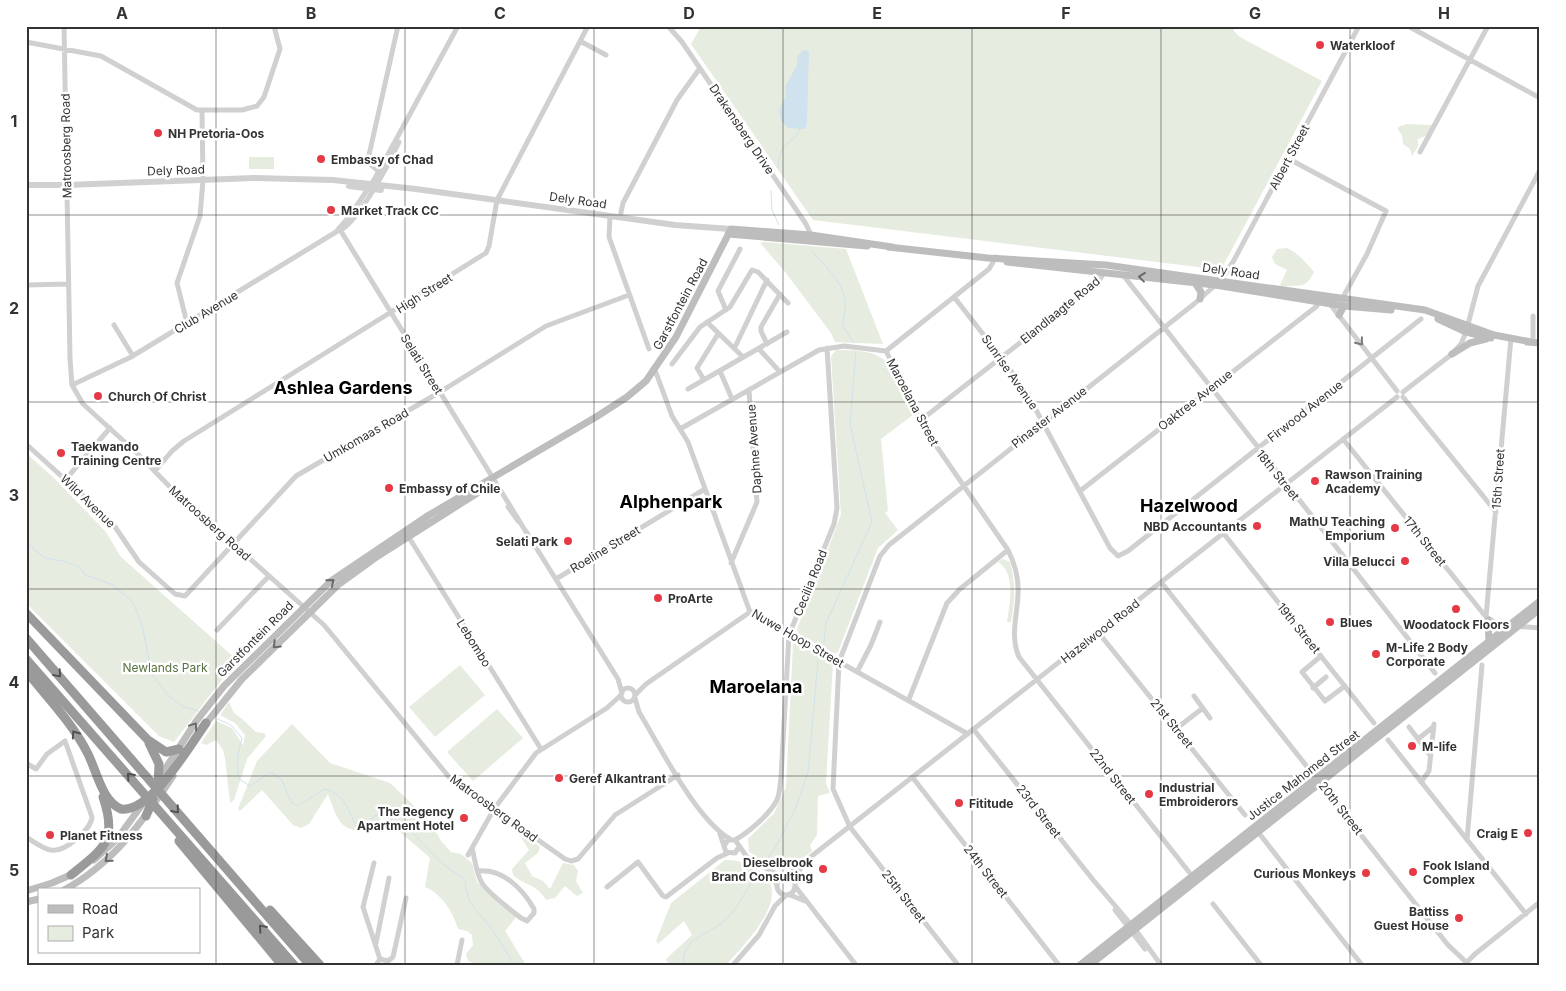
<svg xmlns="http://www.w3.org/2000/svg" width="1566" height="991" font-family="Inter,sans-serif">
  <style>
    .green { fill: #e6ecdf }
    .water { fill: #cfe2ee }
    .lines { fill: none; stroke-linecap: round; stroke-linejoin: round }
    .stream { stroke: #cfe2ee; stroke-width: 1 }
    .minor { stroke: #d0d0d0; stroke-width: 5 }
    .tertiary { stroke: #d0d0d0; stroke-width: 6 }
    .secondary { stroke: #bdbdbd; stroke-width: 7 }
    .motorway { stroke: #9a9a9a; stroke-width: 9 }
    .oneway { stroke: #6a6a6a }
    .oneway2 { stroke: #7a7a7a }
    .oneway3 { stroke: #525252 }
    .grid { fill: none; stroke: #333; stroke-width: 1; stroke-opacity: 0.55 }
    .poi-dot { fill: #e63946; stroke: #fff; stroke-width: 2 }
    .labels { text-anchor: middle; dominant-baseline: central; stroke-width: 5; stroke-linejoin: round; paint-order: stroke }
    .poi-label { font-size: 12px; font-weight: bold; fill: #333; stroke: #fff; text-anchor: start }
    .street-label { font-size: 12px; fill: #333; stroke: #fff }
    .park-label { font-size: 12px; fill: #56703f; stroke: #fff }
    .district-label { font-size: 18px; font-weight: bold; fill: #000; stroke: #fff }
    .neatline { fill: none; stroke: #333; stroke-width: 2 }
    .grid-label { font-size: 16px; text-anchor: middle; font-weight: bold; fill: #333 }
  </style>
  <rect width="100%" height="100%" fill="#fff"/>
  <path class="green" d="M698 26H1234V31L1240 37 1322 81 1223 266 1214 269 813 220 691 44 699 30Z
    M1407 124 1433 125 1431 134 1418 139V147L1412 156 1410 149 1403 144 1402 135 1398 130V127Z
    M249 157H274V169H249Z
    M765 242 846 249 883 344 835 342 831 333 786 273 760 243Z
    M1287 248C1296 252 1307 263 1314 272 1305 291 1300 283 1282 287L1280 285 1287 270 1275 264 1272 257 1277 249Z
    M836 350C896 349 891 367 913 415L881 439 888 511 885 513 898 530 878 548 838 652 834 654 799 634 797 629 841 515 831 356Z
    M26 453 54 478 106 532 121 557 237 660 174 742 159 736 26 603Z
    M1003 559 1010 562C1016 584 1015 600 1011 622H1007C1010 603 1016 573 998 562Z
    M797 642 833 663 826 783 830 793 818 796 817 835 810 845 812 851 794 866 779 870 749 852 748 839 774 813 786 787 793 645Z
    M460 665 485 695 435 737 409 707Z
    M229 702 234 713 241 718 256 732 264 733 266 736 247 759 234 800 230 803 225 758 223 750 216 740 206 745 201 743 216 721 232 728 243 745 245 735 235 723 220 715Z
    M497 709 523 738 473 781 447 752Z
    M292 724 330 763 390 783 430 821 441 841 451 852 461 854 472 863 477 882 517 916 505 931 526 965H479L468 961 466 954 473 945 472 935 467 931 458 929C453 912 442 894 425 887L430 858 383 817 368 831C338 832 337 817 328 794L309 824 301 828 293 825 262 790 240 811 238 809 257 761Z
    M523 833 540 847 538 853 525 863 532 876 543 881 550 889 563 863 574 865 578 871 576 881 583 893 577 896 565 886 555 898 546 900C536 883 525 886 513 875L512 869 529 850 521 837Z
    M725 860C739 860 745 863 757 870 798 892 744 945 726 965H669L666 959 692 935 684 921 658 944 656 941 671 903Z"/>
  <path class="water" d="M803 50 809 51 807 124 805 129 788 128 781 121 779 110 786 96 785 87 797 65V57Z"/>
  <g class="lines">
    <path class="stream" d="M778 167C780 137 793 148 800 128
      M771 191 772 210 779 225
      M812 251C832 275 854 289 842 325L854 343
      M26 542 45 558 63 561 80 567 85 575 113 585 133 602 142 625 152 675 170 697 184 707 198 711
      M824 642 826 623 872 522 850 424 856 351
      M218 719 231 725 242 738C238 752 236 765 239 779L250 786 271 772 282 780 291 802 298 806 324 789C346 794 347 809 357 827H366L373 817 380 813 410 830 439 861 465 880C467 903 474 908 488 924 498 937 506 951 514 965
      M767 859 778 843 796 807 808 772 818 661
      M684 965C679 939 710 934 726 920 738 908 747 888 757 874"/>
    <path class="minor" d="M64 26 70 359 72 385 83 404 139 455 170 487 324 625 449 777 565 859 571 861 578 859 615 815 678 775
      M668 26 682 42 806 224 811 235
      M1408 26 1540 98
      M580 41 606 55
      M26 42 101 56 197 110H242L257 106 264 97 280 49 274 26
      M1420 152 1488 26
      M1289 159 1386 211 1367 254 1342 299
      M382 174 370 164 369 155 398 26
      M610 216 609 237 649 349
      M620 217 623 203 677 100 700 68
      M339 228 528 535
      M339 231C358 223 390 162 399 142
      M1123 275 1435 673
      M26 285 69 284
      M954 297 1001 357 1028 395 1110 548 1118 556 1128 551 1421 319
      M1330 304 1397 391
      M726 310 718 291 740 249
      M707 322 743 357
      M187 323 177 283 200 216 203 180 202 111
      M114 325 133 356
      M1533 342V316
      M767 344 761 331V327L780 294
      M735 347 767 280
      M759 349 780 372
      M886 351 989 269 996 257
      M672 364 700 327 730 307 752 270 758 272 788 303
      M655 370 672 416 688 442 750 612 968 734
      M720 371 732 399
      M704 380 697 368 718 334
      M72 385 131 357 336 232 349 217 374 180 458 26
      M688 389 787 332
      M1403 392 1452 354 1461 344 1466 332 1478 286 1540 170
      M1403 397 1496 512
      M921 420 1098 282 1104 273
      M680 429 819 350 844 346 886 351 926 431 1008 550C1015 564 1019 580 1018 595 1017 617 1010 636 1019 657L1189 872
      M1343 439 1486 617 1500 625 1540 628
      M26 444 111 521 139 562 175 594 185 596 296 476 440 392 546 326 629 295
      M155 471 172 451 184 441 486 253 489 246 497 200 588 26
      M66 479 110 428
      M1080 491 1317 306V302
      M508 507 519 522
      M527 533 618 679 622 693
      M1224 534 1374 723
      M408 536 541 749
      M731 563 757 502 749 390
      M556 579 705 489
      M1161 582 1448 945 1466 962
      M1486 617 1511 338
      M217 630 269 576
      M1098 632 1245 815
      M1321 656 1302 672 1325 701 1345 686
      M857 672 871 645 880 622
      M1313 688 1326 677
      M621 695a7 7 0 1 1 14 0a7 7 0 1 1-14 0Z
      M635 695 646 684 750 612
      M1194 696 1210 718
      M635 698 639 712C661 748 695 818 730 839
      M909 699 947 603 960 589 1008 550
      M1409 727 1430 755
      M1177 728 1203 708
      M974 730 1094 881 1135 929 1161 965
      M1418 739 1433 727
      M1388 740 1526 914
      M26 763 36 769 47 754 65 741 92 817C91 830 64 853 51 850 43 849 33 841 26 837
      M913 778 1059 965
      M1421 782 1429 771 1434 724
      M1258 832 1362 965
      M720 834 726 852 735 853 739 847
      M735 840C749 832 769 815 777 800 780 793 780 784 781 777L789 635 834 524 837 508 827 348
      M1467 840 1482 665
      M724 846 728 840H735L747 857 783 878
      M472 848C475 859 476 873 482 883 489 894 510 909 521 918L527 921 534 913V909C523 889 502 868 478 871
      M468 855 494 809 536 753 607 708 621 695
      M374 863 363 907 380 959 376 965
      M768 870 777 885
      M777 886a9 9 0 1 1 18 0a9 9 0 1 1-18 0Z
      M785 877 1397 397
      M795 885 801 867
      M795 886 856 965
      M607 887 638 862 663 896 666 897 717 858 728 853
      M790 895 805 901
      M1213 904 1261 965
      M1115 910 1145 949
      M376 943 389 878
      M380 959 388 961 393 957 406 898
      M1465 964 1475 954 1540 902
      M457 965 462 940
      M733 965 759 935 775 906 785 896
      M958 965 850 827 833 789 839 662 880 556 889 545 1194 304 1220 281 1233 262 1359 26"/>
    <path class="tertiary" d="M26 185H66L254 178 333 180 416 189 675 225 731 229
      M349 186 381 190"/>
    <path class="secondary" d="M728 234 867 246
      M888 247 988 258 1106 265 1425 310 1494 335 1531 342
      M1007 262 1215 285 1344 306 1391 310
      M1195 283 1201 292 1200 299
      M1339 315 1344 306
      M1438 319 1466 332 1491 338
      M1527 342 1540 343
      M1452 354 1470 343 1486 339
      M1488 620 1489 641
      M204 726 242 679 338 585 378 556 479 492
      M158 780 197 720 224 686 331 581 429 515 596 417 627 397 646 381 676 337 731 229 811 235 892 247
      M94 860 117 839 144 802
      M64 890C114 863 143 821 173 776
      M26 891 52 883 75 873
      M26 902 39 899
      M1080 965 1540 601
      M1090 965 1540 609"/>
    <path class="motorway" d="M26 613 148 740 166 752 179 749
      M26 638 310 965
      M26 659 294 965
      M26 671C48 698 73 724 88 754 97 772 102 801 121 809 151 813 190 745 206 723
      M149 743 159 764 158 787
      M146 816 153 799
      M179 841 282 965
      M71 875C104 848 118 841 103 797
      M270 910 320 965"/>
  </g>
  <defs><path id="oneway-chevron" d="M-2-3.5L2.5 0L-2 3.5" fill="none" stroke-width="1.6" stroke-linecap="round" stroke-linejoin="round" transform="scale(1.25)"/></defs>
  <g class="oneway">
    <use href="#oneway-chevron" transform="translate(1142 277) rotate(-173)"/>
    <use href="#oneway-chevron" transform="translate(331 582) rotate(-40)"/>
    <use href="#oneway-chevron" transform="translate(276 645) rotate(136)"/>
    <use href="#oneway-chevron" transform="translate(194 726) rotate(-56)"/>
    <use href="#oneway-chevron" transform="translate(108 859) rotate(139)"/>
  </g>
  <use class="oneway2" href="#oneway-chevron" transform="translate(1360 342) rotate(52)"/>
  <g class="oneway3">
    <use href="#oneway-chevron" transform="translate(58 674) rotate(49)"/>
    <use href="#oneway-chevron" transform="translate(75 734) rotate(-125)"/>
    <use href="#oneway-chevron" transform="translate(130 776) rotate(-131)"/>
    <use href="#oneway-chevron" transform="translate(176 810) rotate(49)"/>
    <use href="#oneway-chevron" transform="translate(262 928) rotate(-131)"/>
  </g>
  <path class="grid" d="M216 26V965M405 26V965M594 26V965M783 26V965M972 26V965M1161 26V965M1350 26V965M26 215H1540M26 402H1540M26 589H1540M26 776H1540"/>
  <g class="poi-dot">
    <circle cx="1320" cy="45" r="5"/>
    <circle cx="158" cy="133" r="5"/>
    <circle cx="321" cy="159" r="5"/>
    <circle cx="331" cy="210" r="5"/>
    <circle cx="98" cy="396" r="5"/>
    <circle cx="61" cy="453" r="5"/>
    <circle cx="1315" cy="481" r="5"/>
    <circle cx="389" cy="488" r="5"/>
    <circle cx="1257" cy="526" r="5"/>
    <circle cx="1395" cy="528" r="5"/>
    <circle cx="568" cy="541" r="5"/>
    <circle cx="1405" cy="561" r="5"/>
    <circle cx="658" cy="598" r="5"/>
    <circle cx="1456" cy="609" r="5"/>
    <circle cx="1330" cy="622" r="5"/>
    <circle cx="1376" cy="654" r="5"/>
    <circle cx="1412" cy="746" r="5"/>
    <circle cx="559" cy="778" r="5"/>
    <circle cx="1149" cy="794" r="5"/>
    <circle cx="959" cy="803" r="5"/>
    <circle cx="464" cy="818" r="5"/>
    <circle cx="1528" cy="833" r="5"/>
    <circle cx="50" cy="835" r="5"/>
    <circle cx="823" cy="869" r="5"/>
    <circle cx="1413" cy="872" r="5"/>
    <circle cx="1366" cy="873" r="5"/>
    <circle cx="1459" cy="918" r="5"/>
  </g>
  <g class="labels">
    <g class="poi-label">
      <text x="1330" y="45">Waterkloof</text>
      <text x="168" y="133">NH Pretoria-Oos</text>
      <text x="331" y="159">Embassy of Chad</text>
      <text x="341" y="210">Market Track CC</text>
      <text x="108" y="396">Church Of Christ</text>
      <text x="71" y="446">Taekwando<tspan x="71" dy="14">Training Centre</tspan></text>
      <text x="1325" y="474">Rawson Training<tspan x="1325" dy="14">Academy</tspan></text>
      <text x="399" y="488">Embassy of Chile</text>
      <text x="1385" y="521" text-anchor="end">MathU Teaching<tspan x="1385" dy="14">Emporium</tspan></text>
      <text x="1247" y="526" text-anchor="end">NBD Accountants</text>
      <text x="558" y="541" text-anchor="end">Selati Park</text>
      <text x="1395" y="561" text-anchor="end">Villa Belucci</text>
      <text x="668" y="598">ProArte</text>
      <text x="1340" y="622">Blues</text>
      <text x="1456" y="624" text-anchor="middle">Woodatock Floors</text>
      <text x="1386" y="647">M-Life 2 Body<tspan x="1386" dy="14">Corporate</tspan></text>
      <text x="1422" y="746">M-life</text>
      <text x="569" y="778">Geref Alkantrant</text>
      <text x="1159" y="787">Industrial<tspan x="1159" dy="14">Embroiderors</tspan></text>
      <text x="969" y="803">Fititude</text>
      <text x="454" y="811" text-anchor="end">The Regency<tspan x="454" dy="14">Apartment Hotel</tspan></text>
      <text x="1518" y="833" text-anchor="end">Craig E</text>
      <text x="60" y="835">Planet Fitness</text>
      <text x="813" y="862" text-anchor="end">Dieselbrook<tspan x="813" dy="14">Brand Consulting</tspan></text>
      <text x="1423" y="865">Fook Island<tspan x="1423" dy="14">Complex</tspan></text>
      <text x="1356" y="873" text-anchor="end">Curious Monkeys</text>
      <text x="1449" y="911" text-anchor="end">Battiss<tspan x="1449" dy="14">Guest House</tspan></text>
    </g>
    <g class="street-label">
      <text transform="translate(742 129) rotate(56)">Drakensberg Drive</text>
      <text transform="translate(66 146) rotate(-91)">Matroosberg Road</text>
      <text transform="translate(1289 157) rotate(-62)">Albert Street</text>
      <text transform="translate(176 170) rotate(-2)">Dely Road</text>
      <text transform="translate(578 200) rotate(8)">Dely Road</text>
      <text transform="translate(1231 271) rotate(8)">Dely Road</text>
      <text transform="translate(424 293) rotate(-32)">High Street</text>
      <text transform="translate(680 304) rotate(-62)">Garstfontein Road</text>
      <text transform="translate(1060 310) rotate(-39)">Elandlaagte Road</text>
      <text transform="translate(206 312) rotate(-31)">Club Avenue</text>
      <text transform="translate(422 364) rotate(58)">Selati Street</text>
      <text transform="translate(1010 372) rotate(55)">Sunrise Avenue</text>
      <text transform="translate(1195 400) rotate(-38)">Oaktree Avenue</text>
      <text transform="translate(913 402) rotate(62)">Maroelana Street</text>
      <text transform="translate(1305 411) rotate(-38)">Firwood Avenue</text>
      <text transform="translate(1049 417) rotate(-38)">Pinaster Avenue</text>
      <text transform="translate(366 435) rotate(-30)">Umkomaas Road</text>
      <text transform="translate(754 449) rotate(-94)">Daphne Avenue</text>
      <text transform="translate(1278 475) rotate(51)">18th Street</text>
      <text transform="translate(1498 479) rotate(-86)">15th Street</text>
      <text transform="translate(88 501) rotate(44)">Wild Avenue</text>
      <text transform="translate(210 523) rotate(42)">Matroosberg Road</text>
      <text transform="translate(1425 541) rotate(51)">17th Street</text>
      <text transform="translate(605 549) rotate(-31)">Roeline Street</text>
      <text transform="translate(810 583) rotate(-68)">Cecilia Road</text>
      <text transform="translate(1299 628) rotate(51)">19th Street</text>
      <text transform="translate(1100 631) rotate(-38)">Hazelwood Road</text>
      <text transform="translate(798 638) rotate(30)">Nuwe Hoop Street</text>
      <text transform="translate(255 639) rotate(-45)">Garstfontein Road</text>
      <text transform="translate(474 643) rotate(58)">Lebombo</text>
      <text transform="translate(1172 723) rotate(51)">21st Street</text>
      <text transform="translate(1303 775) rotate(-38)">Justice Mahomed Street</text>
      <text transform="translate(1113 776) rotate(52)">22nd Street</text>
      <text transform="translate(494 808) rotate(36)">Matroosberg Road</text>
      <text transform="translate(1341 808) rotate(52)">20th Street</text>
      <text transform="translate(1039 811) rotate(52)">23rd Street</text>
      <text transform="translate(986 871) rotate(52)">24th Street</text>
      <text transform="translate(904 896) rotate(52)">25th Street</text>
    </g>
    <g class="park-label">
      <text x="165" y="667">Newlands Park</text>
    </g>
    <g class="district-label">
      <text x="343" y="387">Ashlea Gardens</text>
      <text x="671" y="501">Alphenpark</text>
      <text x="1189" y="505">Hazelwood</text>
      <text x="756" y="686">Maroelana</text>
    </g>
  </g>
  <rect width="1566" height="991" fill="none" stroke="#ffffff" stroke-width="55"/>
  <rect x="38" y="888" width="162" height="65" fill="#ffffff" stroke="#adadad"/>
  <rect x="48" y="905" width="25" height="8" fill="#bdbdbd" stroke="#adadad"/>
  <text x="82" y="914" font-size="15" fill="#333333">Road</text>
  <rect x="48" y="926" width="25" height="15" fill="#e6ecdf" stroke="#adadad"/>
  <text x="82" y="938" font-size="15" fill="#333333">Park</text>
  <rect x="28" y="28" width="1510" height="936" class="neatline"/>
  <g class="grid-label">
    <text x="122" y="19">A</text>
    <text x="311" y="19">B</text>
    <text x="500" y="19">C</text>
    <text x="689" y="19">D</text>
    <text x="877" y="19">E</text>
    <text x="1066" y="19">F</text>
    <text x="1255" y="19">G</text>
    <text x="1444" y="19">H</text>
    <text x="14" y="127">1</text>
    <text x="14" y="314">2</text>
    <text x="14" y="501">3</text>
    <text x="14" y="688">4</text>
    <text x="14" y="876">5</text>
  </g>
</svg>
